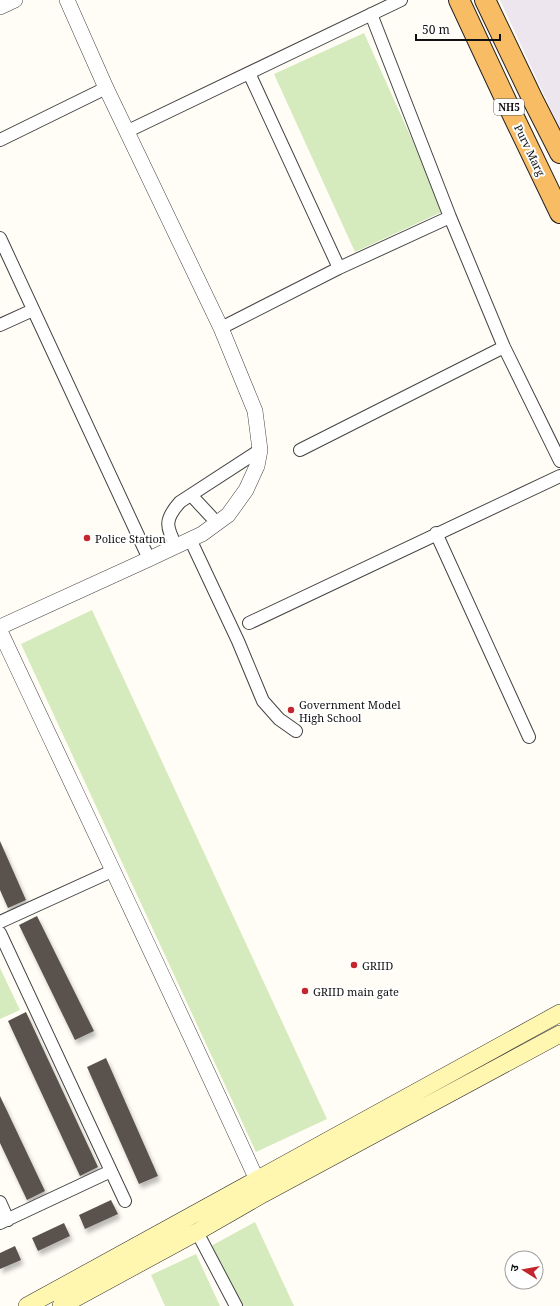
<svg xmlns="http://www.w3.org/2000/svg" width="560" height="1306" font-family="'Noto Serif','Noto Sans Devanagari',serif">
  <style>
    .industrial { fill: #eee6ef }
    .green { fill: #d5ebbd }
    .building { fill: #5a524d; filter: url(#shadow) }
    .lines { fill: none; stroke-linecap: round; stroke-linejoin: round }
    .minor-casing { stroke: #444; stroke-width: 14 }
    .tertiary-casing { stroke: #444; stroke-width: 16 }
    .secondary-casing { stroke: #333; stroke-width: 18 }
    .trunk-casing { stroke: #222; stroke-width: 22 }
    .minor { stroke: #fff; stroke-width: 12 }
    .tertiary { stroke: #fff; stroke-width: 15 }
    .secondary { stroke: #fff6b0; stroke-width: 17 }
    .trunk { stroke: #f7bc64; stroke-width: 20 }
    .poi-dot { fill: #c4262e; stroke: #fff; stroke-width: 1.5 }
    .labels { text-anchor: middle; dominant-baseline: central; stroke-width: 4; stroke-linejoin: round; paint-order: stroke }
    .shield { fill: #fff; stroke: #585858; stroke-width: 1 }
    .shield-label { font-size: 10px; font-weight: bold; fill: #111 }
    .street-label { font-size: 11px; fill: #111; stroke: #fff }
    .poi-label { font-size: 11px; fill: #111; stroke: #fff; text-anchor: start }
  </style>
  <defs>
    <filter id="shadow"><feDropShadow dx="2.5" dy="4.5" stdDeviation="2" flood-color="#0004"/></filter>
  </defs>
  <rect width="100%" height="100%" fill="#fffdf5"/>
  <path class="industrial" d="M500 0H560V129Z"/>
  <path class="green" d="M364 33 444 211 355 252 274 74Z
    M92 610 327 1119 256 1152 21 644Z
    M0 968 20 1010 0 1019Z
    M255 1222 294 1306H240L211 1246Z
    M196 1254 220 1306H165L151 1275Z"/>
  <path class="building" d="M0 841 26 900 8 908 0 890Z
    M37 916 94 1031 75 1040 19 925Z
    M26 1012 98 1167 80 1176 8 1021Z
    M106 1058 158 1176 139 1184 87 1067Z
    M0 1096 45 1191 27 1200 0 1143Z
    M111 1200 118 1214 85 1229 79 1215Z
    M64 1223 70 1236 38 1251 32 1238Z
    M15 1246 21 1260 0 1269V1253Z"/>
  <g class="lines">
    <g class="minor-casing">
      <path id="minor" d="M371 14 450 217 504 347 560 461
        M249 73 339 268
        M128 131 401 0
        M0 140 106 88
        M0 238 149 559
        M0 325 33 310
        M221 328 339 268 450 217
        M300 450 504 347
        M191 495 217 523
        M436 533 529 737
        M190 539 238 641 263 701 279 719 296 731
        M176 546C166 526 164 520 180 502L260 450
        M249 623 560 476
        M0 922 112 871
        M0 933 125 1201
        M0 1202 8 1220
        M0 1223 111 1171
        M197 1232 236 1306"/>
    </g>
    <g class="tertiary-casing">
      <path id="tertiary" d="M0 7 15 0
        M0 627 149 559 202 534 228 515 246 490 257 466 260 450 255 411 221 328 106 88 67 0
        M0 631C86 814 173 996 257 1180"/>
    </g>
    <g class="secondary-casing">
      <path id="secondary" d="M27 1306 560 1013
        M61 1306 197 1232 263 1194 560 1034"/>
    </g>
    <g class="trunk-casing">
      <path id="trunk" d="M459 0 509 107 560 213
        M485 0 533 100 560 153"/>
    </g>
    <use href="#minor" class="minor"/>
    <use href="#tertiary" class="tertiary"/>
    <use href="#secondary" class="secondary"/>
    <use href="#trunk" class="trunk"/>
  </g>
  <g class="poi-dot">
    <circle cx="87" cy="538" r="4"/>
    <circle cx="291" cy="710" r="4"/>
    <circle cx="354" cy="965" r="4"/>
    <circle cx="305" cy="991" r="4"/>
  </g>
  <g class="labels">
    <rect class="shield" x="494" y="99" width="30" height="16" rx="3"/>
    <g class="shield-label">
      <text x="509" y="107">NH5</text>
    </g>
    <g class="street-label">
      <text transform="translate(530 150) rotate(64)">Purv Marg</text>
    </g>
    <g class="poi-label">
      <text x="95" y="538">Police Station</text>
      <text x="299" y="704">Government Model<tspan x="299" dy="13">High School</tspan></text>
      <text x="362" y="965">GRIID</text>
      <text x="313" y="991">GRIID main gate</text>
    </g>
  </g>
  <g transform="translate(524 1270) rotate(281)"><circle r="19" fill="#ffffff" stroke="#a0a0a0"/>
  <path d="M0-3L7 15L0 10L-7 15Z" fill="#c4262e"/>
  <text y="-6" font-size="11" font-weight="bold" text-anchor="middle" fill="#111111">उ</text>
  </g>
  <path d="M416 34v6h84v-6" fill="none" stroke="#111111" stroke-width="2"/>
  <text x="422" y="34" font-size="12" fill="#111111" stroke="#ffffff" stroke-width="3" paint-order="stroke">50 m</text>
</svg>
